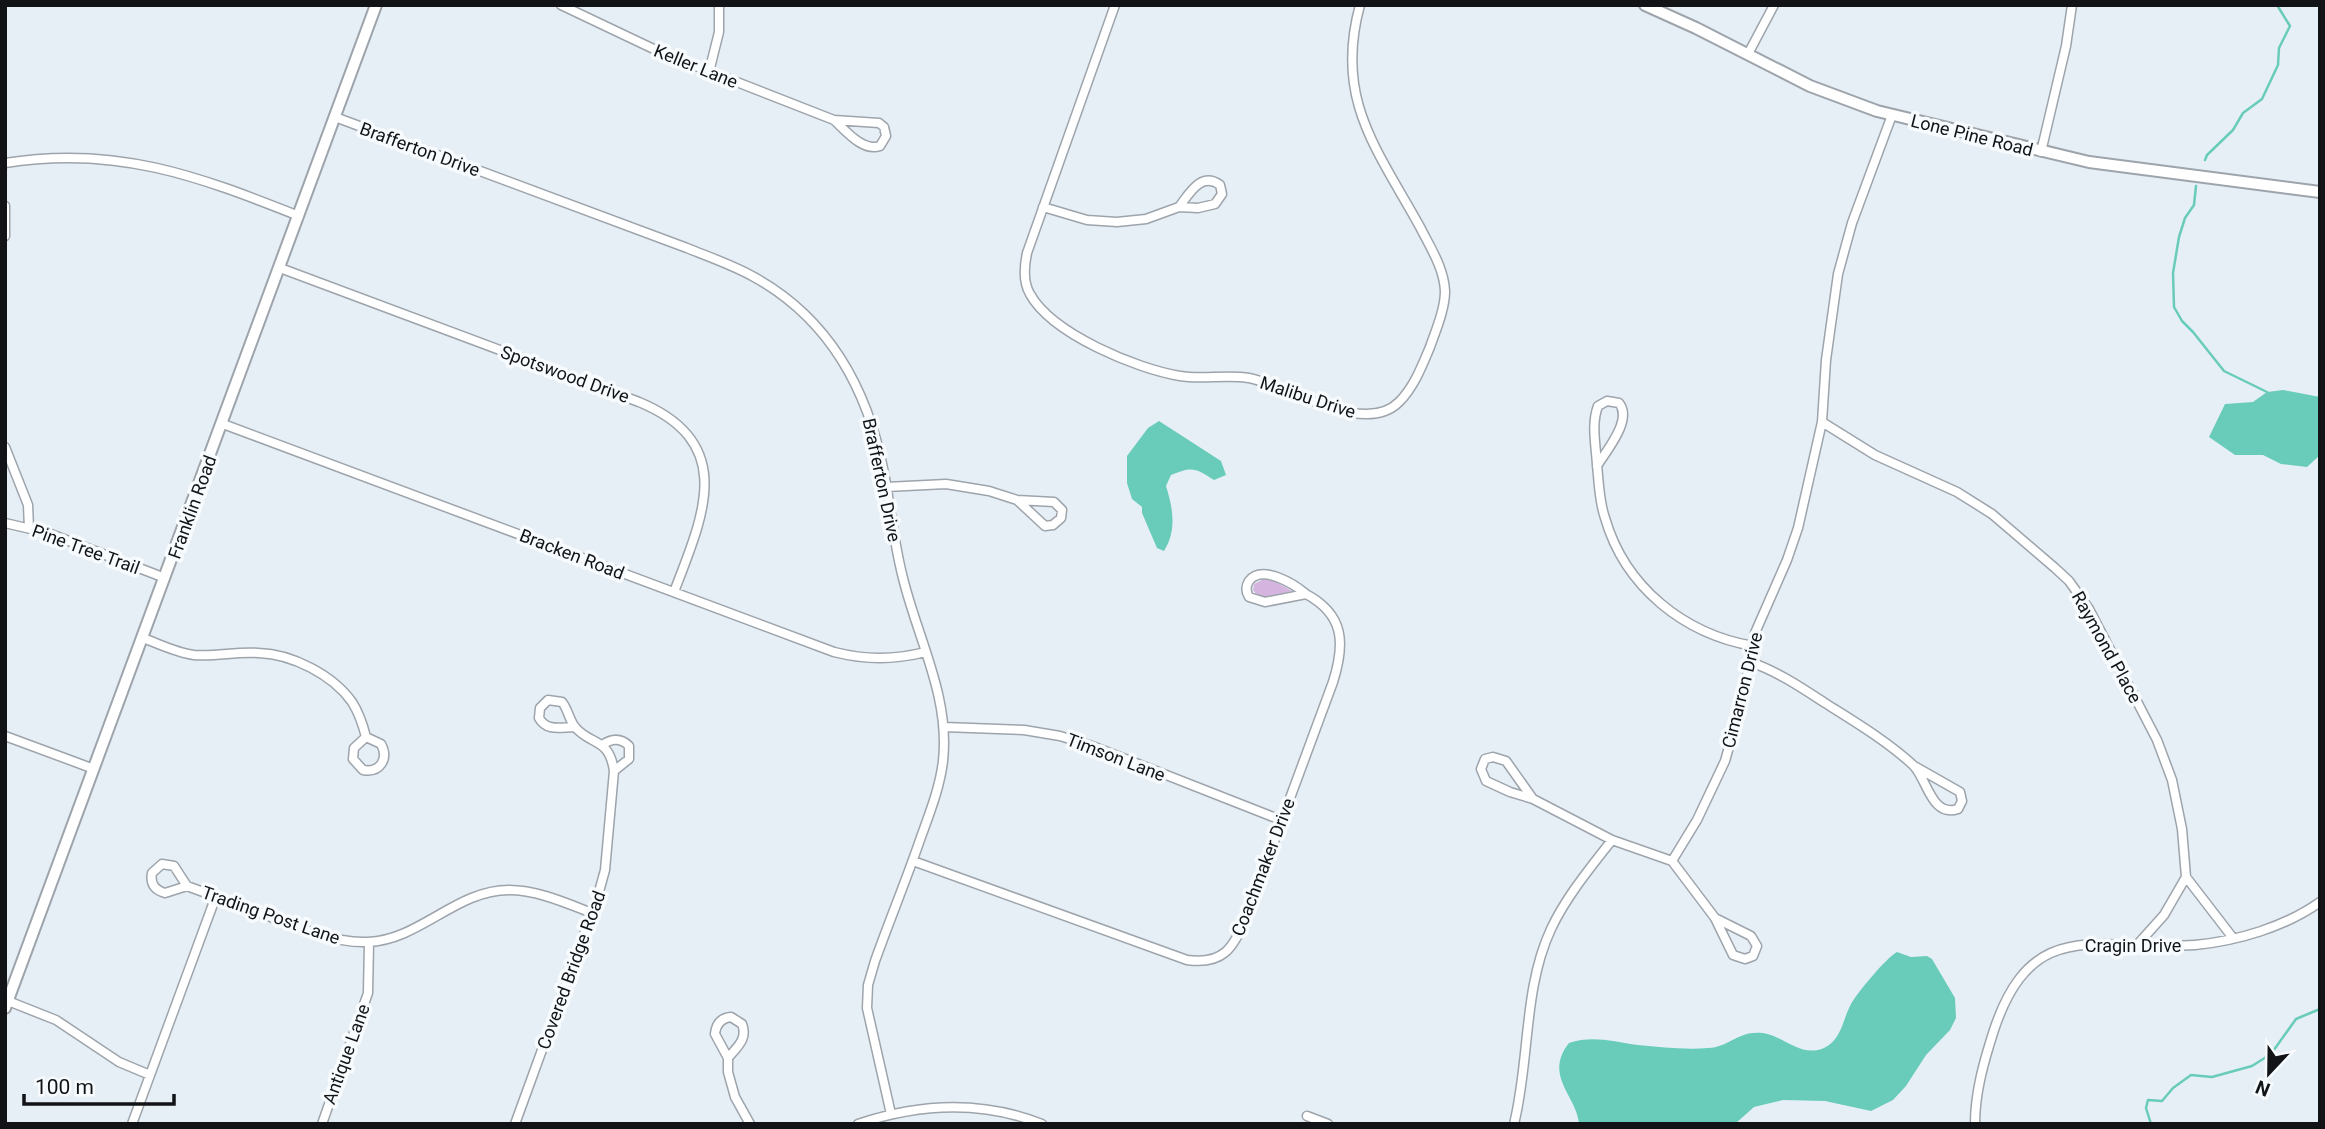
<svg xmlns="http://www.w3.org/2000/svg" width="2325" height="1129" font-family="Roboto,sans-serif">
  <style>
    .green { fill: #d5b5e0 }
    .water { fill: #69ccba }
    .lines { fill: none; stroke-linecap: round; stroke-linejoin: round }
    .stream { stroke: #69ccba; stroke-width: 2.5 }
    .minor-casing { stroke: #9da4ab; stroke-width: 11 }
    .tertiary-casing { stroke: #9da4ab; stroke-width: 14 }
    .minor { stroke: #fff; stroke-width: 8 }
    .tertiary { stroke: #fff; stroke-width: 10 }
    .labels { text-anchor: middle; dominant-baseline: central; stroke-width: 7; stroke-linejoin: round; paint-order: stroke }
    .street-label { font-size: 18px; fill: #111316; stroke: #f8fbfe }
  </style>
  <rect width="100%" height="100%" fill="#e7eff6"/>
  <path class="green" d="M1264 579 1274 581 1292 591 1269 597 1258 596 1253 590 1254 584Z"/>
  <path class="water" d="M2283 390 2320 397V455L2307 467 2281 464 2263 455H2235L2209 437 2225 404 2253 402 2267 392Z
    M1159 421 1221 461 1226 475 1214 480C1196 468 1192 466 1171 475L1166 486C1173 508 1177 531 1164 551L1157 548 1142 513V507L1132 499 1127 483V456L1148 428Z
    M1897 952 1911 957 1927 956 1932 959 1955 998 1956 1018 1950 1030 1926 1055 1906 1086 1893 1100 1871 1111 1825 1101 1783 1100 1754 1107 1735 1124H1579C1577 1096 1543 1076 1569 1043 1593 1035 1614 1042 1638 1045 1661 1047 1685 1050 1708 1048 1730 1047 1738 1030 1763 1033 1784 1036 1801 1058 1824 1048 1842 1039 1842 1021 1851 1004 1858 992 1885 959 1897 952Z"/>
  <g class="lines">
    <path class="stream" d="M2205 160 2207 155 2233 130 2243 113 2262 99 2278 65 2279 48 2290 26 2277 5
      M2196 186 2194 205 2185 218 2179 237 2173 273 2174 307 2182 321 2193 332 2224 371 2267 392
      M2151 1124 2146 1108 2148 1100 2162 1101 2173 1088 2191 1075 2212 1077 2252 1066 2271 1054 2296 1019 2320 1009"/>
    <g class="minor-casing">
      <path id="minor" d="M561 5 660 52 834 120 879 123 884 127 886 136 880 146C863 152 846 131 834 120
        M1115 5 1027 253C1024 267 1023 282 1030 294 1052 334 1137 369 1180 376 1203 380 1226 374 1249 378 1290 386 1364 437 1399 402 1414 387 1422 366 1430 347 1436 330 1445 309 1445 291 1444 268 1430 247 1420 227 1377 149 1334 99 1360 5
        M1748 54 1774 5
        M709 72 719 32V5
        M335 117 687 248C709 257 733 265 754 277 830 319 868 390 884 473 891 509 894 546 904 582 919 641 950 698 943 761 940 787 930 812 921 837 907 878 890 919 875 961L868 985 867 1008 891 1114
        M2041 152 2066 46 2072 5
        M5 163C116 145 198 176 299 216
        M5 206V236
        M1043 207 1087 220 1117 222 1146 219 1179 207 1198 208 1215 204 1222 194 1220 185C1201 171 1189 194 1179 207
        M280 268 639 402C738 443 703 516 674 592
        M1822 422 1875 455 1957 492 1992 514 2055 568 2069 581 2089 609 2157 740 2172 780 2182 829 2186 877 2164 915 2138 944
        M223 424 834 652C866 660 893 660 926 652
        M5 447 28 505 29 528
        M1597 466C1606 451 1633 420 1619 403L1607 401 1598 406C1591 424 1596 446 1597 465 1599 483 1599 501 1605 518 1625 587 1684 634 1753 646
        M886 487 946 484 989 491 1017 500 1045 526 1053 525 1061 518 1062 510 1054 502 1017 500
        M5 523 48 533 165 578
        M143 638C159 644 177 653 194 655 216 657 237 651 259 653 292 654 333 675 352 702 359 713 363 725 366 737L354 748 353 759 363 770C380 773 389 759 381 744L366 737
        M1750 662C1777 671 1802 688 1825 703 1855 722 1887 741 1913 765 1927 778 1931 818 1958 809L1962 801 1960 792 1916 767
        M944 727 1024 730 1060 736 1095 747 1281 820
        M5 736 94 769
        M602 745C611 739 620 737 629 746V759L614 771
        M1533 799 1510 792 1486 781 1481 769 1485 759 1493 757 1506 761 1533 799 1612 840 1672 861
        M913 861 1187 960C1223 965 1234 948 1246 917L1333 682C1345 644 1345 615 1306 594L1265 602 1249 597C1246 592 1245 587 1249 581 1262 564 1294 584 1306 594
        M1672 861 1697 820 1725 761 1744 694 1755 633 1787 560 1798 528 1822 422 1826 360 1838 274 1852 223 1892 115
        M1672 861 1715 918 1733 955 1745 959 1753 956 1757 946 1751 936 1715 918
        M162 864 174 866 187 886 165 893C155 890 150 884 152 873Z
        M2186 877 2233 938
        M187 886 314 933C332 938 349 943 368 942 420 940 456 890 509 890 537 890 566 903 592 913
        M8 1001 56 1020 119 1062 150 1075
        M728 1058C737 1047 748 1039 742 1024L731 1017C721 1018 716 1024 715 1034L728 1058V1072L735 1097 750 1124
        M1307 1116 1328 1124
        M132 1124 216 896
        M322 1124 368 993 369 942
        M515 1124 597 899 605 870 614 771C609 737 591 746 575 727 569 720 568 709 562 702L548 700 540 708 539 718C547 732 561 727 575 727
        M858 1124C920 1103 981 1100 1042 1124
        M1514 1124C1530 1060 1523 989 1551 929 1566 897 1590 868 1612 840
        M1975 1124C1975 1092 1984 1061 1994 1030 2033 913 2100 952 2195 945 2237 941 2285 927 2320 902"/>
    </g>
    <g class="tertiary-casing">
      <path id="tertiary" d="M1645 5 1696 28 1810 86 1877 111 2089 162 2320 192
        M5 1008 376 5"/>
    </g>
    <use href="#minor" class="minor"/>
    <use href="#tertiary" class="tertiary"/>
  </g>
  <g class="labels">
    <g class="street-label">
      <text transform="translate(696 66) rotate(22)">Keller Lane</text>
      <text transform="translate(1972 135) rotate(14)">Lone Pine Road</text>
      <text transform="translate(420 149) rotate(20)">Brafferton Drive</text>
      <text transform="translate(565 374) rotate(20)">Spotswood Drive</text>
      <text transform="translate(1308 397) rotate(18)">Malibu Drive</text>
      <text transform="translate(882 480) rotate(78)">Brafferton Drive</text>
      <text transform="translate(192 507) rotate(-70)">Franklin Road</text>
      <text transform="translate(86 549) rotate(20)">Pine Tree Trail</text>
      <text transform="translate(572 554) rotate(21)">Bracken Road</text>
      <text transform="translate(2107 647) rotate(61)">Raymond Place</text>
      <text transform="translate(1742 690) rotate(-76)">Cimarron Drive</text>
      <text transform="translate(1116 757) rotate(21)">Timson Lane</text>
      <text transform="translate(1263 867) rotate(-69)">Coachmaker Drive</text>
      <text transform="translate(271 915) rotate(19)">Trading Post Lane</text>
      <text x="2133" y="945">Cragin Drive</text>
      <text transform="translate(571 970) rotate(-70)">Covered Bridge Road</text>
      <text transform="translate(346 1054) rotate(-70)">Antique Lane</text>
    </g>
  </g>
  <rect width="2325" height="1129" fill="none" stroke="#111316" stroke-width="14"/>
  <g transform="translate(2269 1073) rotate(202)" stroke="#f8fbfe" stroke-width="5" paint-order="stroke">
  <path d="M0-5L12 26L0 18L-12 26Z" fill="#111316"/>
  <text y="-10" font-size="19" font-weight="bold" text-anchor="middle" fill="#111316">N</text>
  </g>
  <path d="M24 1094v10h150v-10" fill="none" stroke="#111316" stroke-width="3.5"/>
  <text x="35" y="1094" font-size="21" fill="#111316" stroke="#f8fbfe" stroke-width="5" paint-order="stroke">100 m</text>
</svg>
